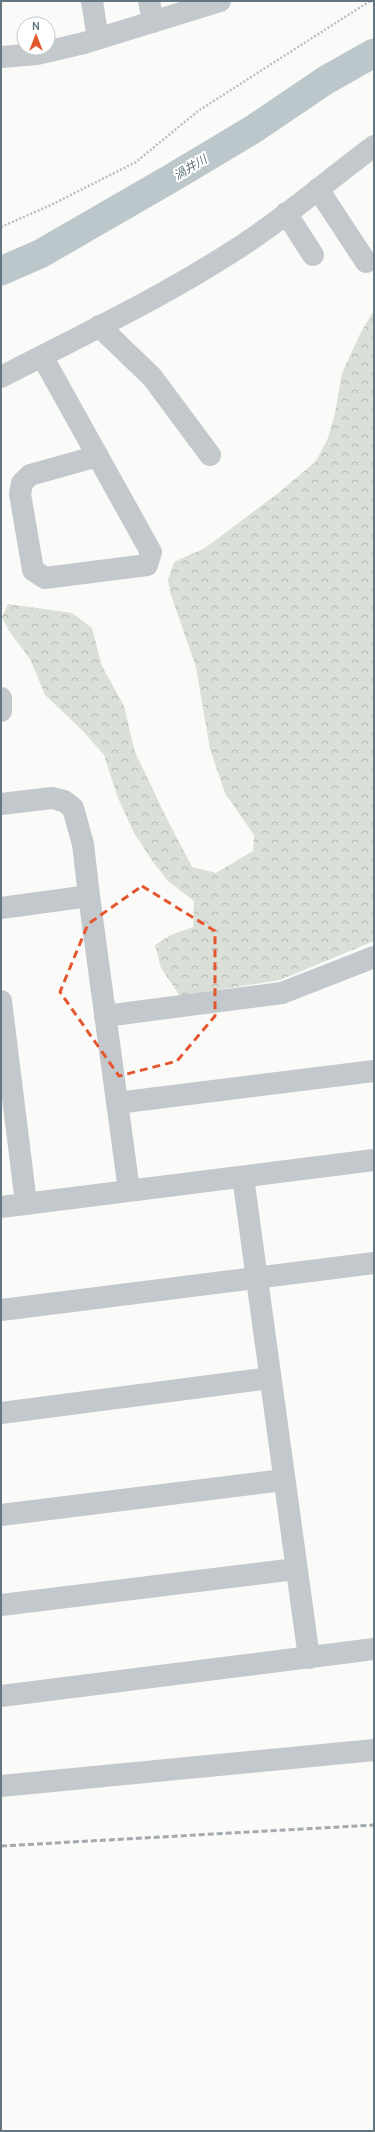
<svg xmlns="http://www.w3.org/2000/svg" width="375" height="2132" font-family="Cabin,'Noto Sans JP',sans-serif">
  <style>
    .forest { fill: url(#forest-crowns) }
    .lines { fill: none; stroke-linecap: round; stroke-linejoin: round }
    .river { stroke: #bbc7cb; stroke-width: 29 }
    .path { stroke: #bbbfc2; stroke-width: 2.5; stroke-dasharray: 2 2; stroke-linecap: butt }
    .minor { stroke: #c3c8cc; stroke-width: 22 }
    .rail { stroke: #a2aab0; stroke-width: 3; stroke-dasharray: 6 3; stroke-linecap: butt }
    .marked { fill: none; stroke: #e4572e; stroke-width: 3; stroke-dasharray: 8 5; stroke-linejoin: round }
    .labels { text-anchor: middle; dominant-baseline: central; stroke-width: 4; stroke-linejoin: round; paint-order: stroke }
    .water-label { font-size: 12px; font-style: italic; fill: #60757c; stroke: #fff }
  </style>
  <defs>
    <pattern id="forest-crowns" width="20" height="18" patternUnits="userSpaceOnUse"><rect width="20" height="18" fill="#dadfd7"/><path d="M2 6a3 3 0 1 1 6 0M12 15a3 3 0 1 1 6 0" fill="none" stroke="#b4b9b4"/></pattern>
  </defs>
  <rect width="100%" height="100%" fill="#fafaf8"/>
  <path class="forest" d="M374 310V941L280 980 180 996 161 968 155 945 171 935 193 927 194 901 169 882 153 862 134 833 118 798 104 755 82 730 45 695 30 659 9 631 2 617 8 604 72 613 92 628 102 666 124 706 135 752 166 817 192 867 216 873 253 851 254 835 225 793 210 749 196 667 170 592 168 580 174 562 205 548 281 491 316 461 328 438 335 413 342 373 360 334Z"/>
  <g class="lines">
    <path class="river" d="M1 271 40 254 170 179 252 130 326 80 374 53"/>
    <path class="path" d="M1 227 51 205 136 162 198 111 370 1"/>
    <path class="minor" d="M92 1 98 39
      M149 1 153 22
      M1 57 37 54 84 43 220 1
      M318 189 366 262
      M286 213 313 255
      M99 326 152 377 210 455
      M42 356 151 552 147 565 45 578 33 570 20 494 22 483 30 475 98 456
      M1 377C80 336 161 298 235 250 284 219 328 180 374 146
      M1 698V711
      M1 804 52 798 64 801 73 808 83 844 89 896 129 1190
      M1 908 89 896
      M1 1001 26 1203
      M105 1016 282 993 374 957
      M117 1103 374 1071
      M243 1177 309 1658
      M1 1207 374 1160
      M1 1310 374 1263
      M1 1413 270 1378
      M1 1515 283 1480
      M1 1605 296 1569
      M1 1696 374 1649
      M1 1786 374 1750"/>
    <path class="rail" d="M1 1846 374 1825"/>
  </g>
  <path class="marked" d="M142 886 215 931V1016L177 1061 119 1076 60 992 88 924Z"/>
  <g class="labels">
    <g class="water-label">
      <text transform="translate(190 167) rotate(-31)">渦井川</text>
    </g>
  </g>
  <rect width="375" height="2132" fill="none" stroke="#657683" stroke-width="4"/>
  <g transform="translate(36 36)"><circle r="19" fill="#ffffff" stroke="#c1c8cd"/>
  <path d="M0-3L7 15L0 10L-7 15Z" fill="#e4572e"/>
  <text y="-6" font-size="11" font-weight="bold" text-anchor="middle" fill="#657683">N</text>
  </g>
</svg>
